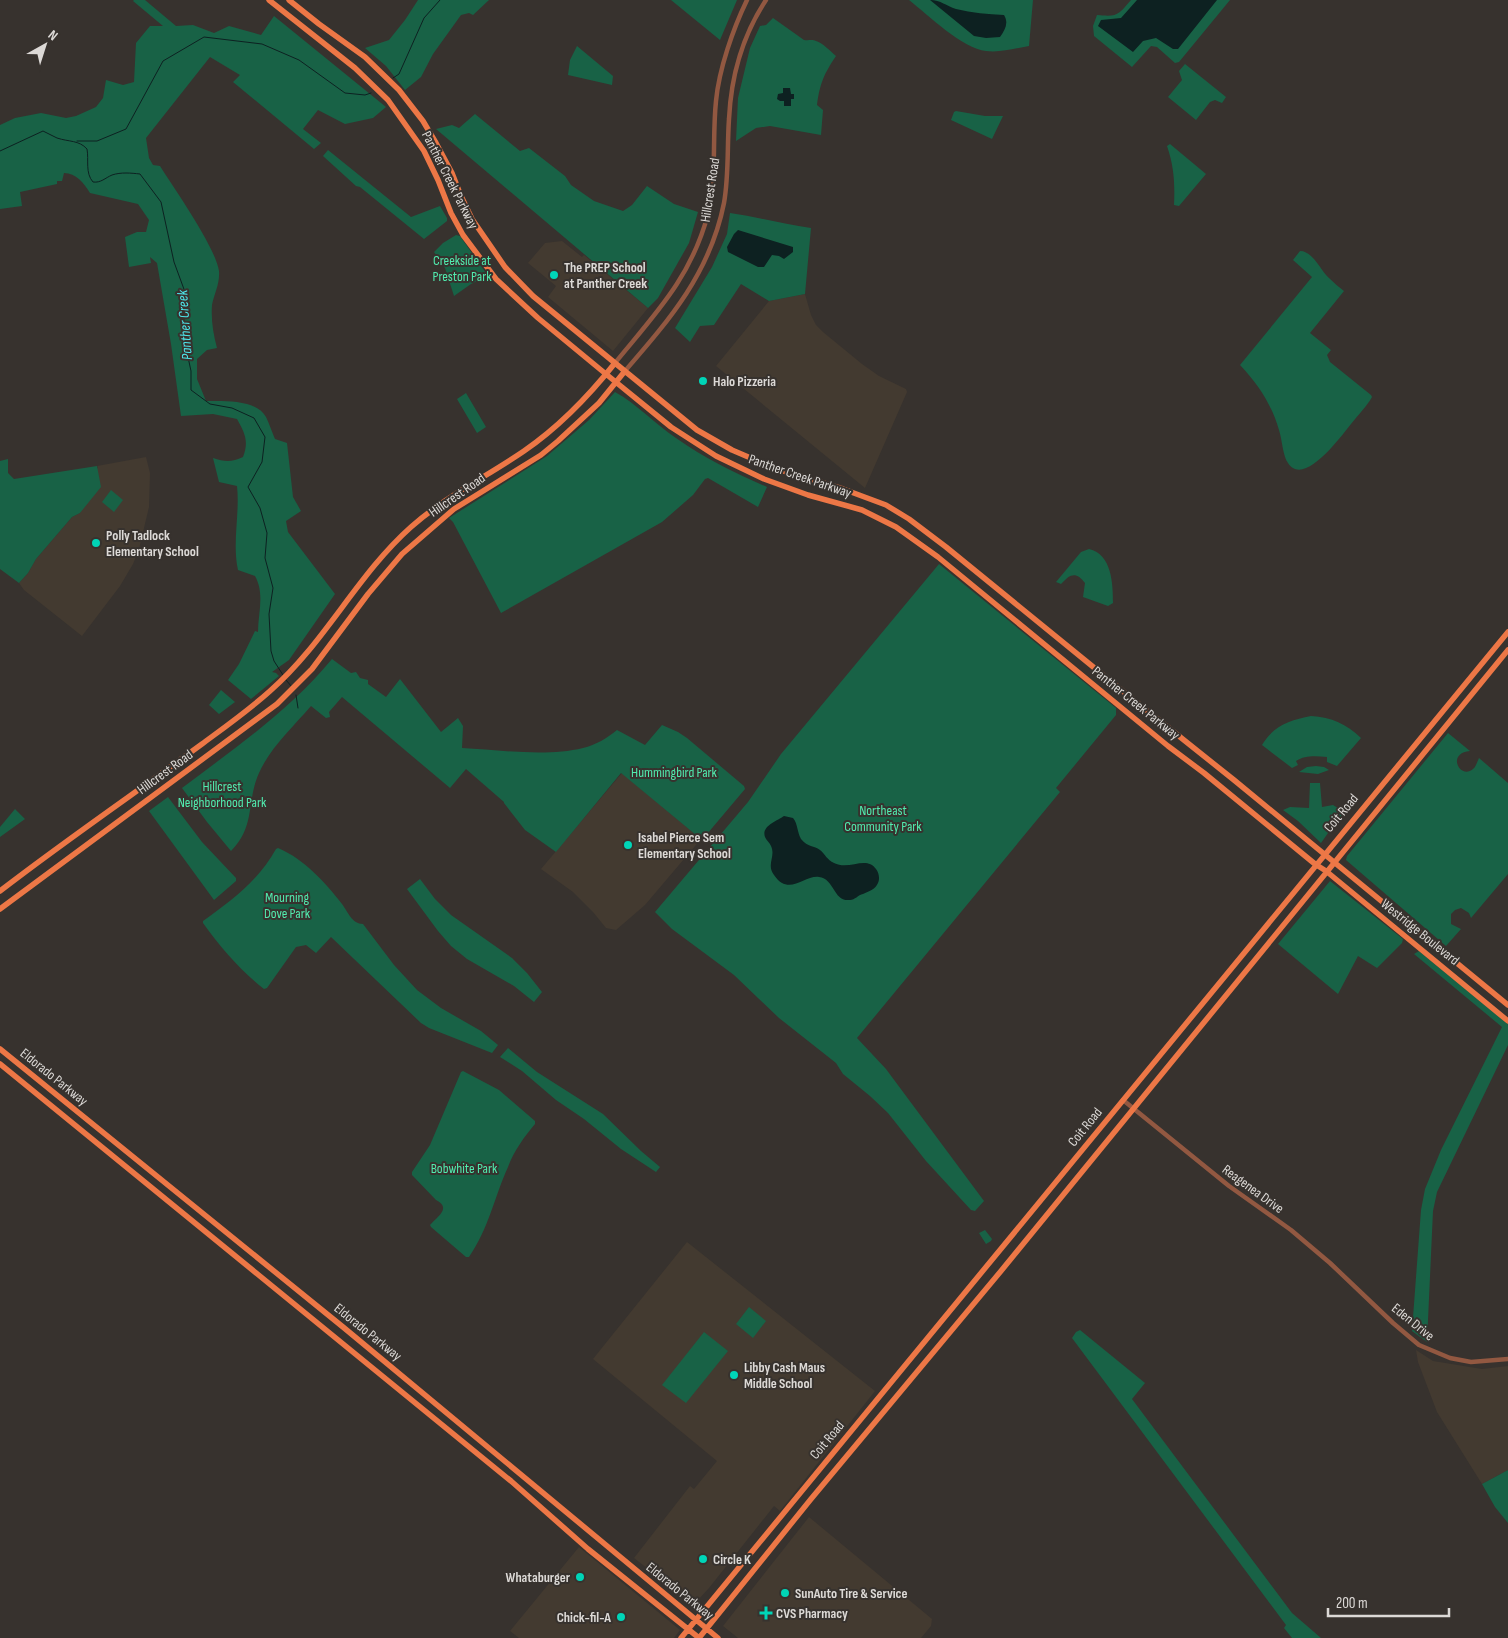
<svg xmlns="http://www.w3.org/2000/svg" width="1508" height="1638" font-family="'Sofia Sans Condensed',sans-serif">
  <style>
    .built { fill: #433a30 }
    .green { fill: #186246 }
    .water { fill: #0d2121 }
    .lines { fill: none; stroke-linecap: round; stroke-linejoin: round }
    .stream { stroke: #0d2121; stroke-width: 1 }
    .minor { stroke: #925841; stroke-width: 4.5 }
    .major { stroke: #ed7746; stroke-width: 5.5 }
    .poi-dot { fill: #00d5b7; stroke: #37322e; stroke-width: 2 }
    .labels { text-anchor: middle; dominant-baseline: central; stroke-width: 4; stroke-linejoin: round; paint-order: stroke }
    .street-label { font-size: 14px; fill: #dcd9d6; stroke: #37322e }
    .park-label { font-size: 14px; fill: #51ecaf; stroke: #37322e }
    .poi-label { font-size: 14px; font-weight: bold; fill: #dcd9d6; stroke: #37322e; text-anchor: start }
    .water-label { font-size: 15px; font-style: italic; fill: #4ee6eb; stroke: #37322e }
  </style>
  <rect width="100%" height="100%" fill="#37322e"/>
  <path class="built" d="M562 241 582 257 584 255 648 308 613 351 548 297 556 286 528 263 545 243Z
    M805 294 811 315 816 325 823 332 862 364 879 376 906 389 907 392 865 488 716 366 769 301Z
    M146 457 150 473 149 507 139 549 133 564 120 586 82 636 24 590 19 583 28 573 36 559 72 517 80 513 98 467 97 466Z
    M622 773 701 839 645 905 616 930 606 928 593 912 573 892 541 869Z
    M687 1242 875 1391 780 1511 774 1506 709 1588 698 1600 690 1602 634 1558 690 1486 694 1489 717 1461 593 1359Z
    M1416 1350 1433 1361 1482 1369 1508 1366V1470L1482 1484 1437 1412 1418 1362Z
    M809 1517 932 1619 931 1626 921 1638H738L723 1626Z
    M579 1547 680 1630 674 1638H519L510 1631Z"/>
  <path class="green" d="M134 0H145L176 26 193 25 214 33 229 26 261 35 274 16 386 107 373 118 345 124 318 110 303 129 321 143 314 149 233 82 240 75 210 57 146 138 149 158 153 165 160 166C175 190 215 246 219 271 220 284 214 294 212 305 211 320 213 333 217 348L207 350 197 359V379L206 401C223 401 256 399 266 417 269 423 272 432 275 439L287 443 293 497 301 511 286 521 288 532 335 594 289 660 272 672 276 673 279 676 251 699 228 680 239 664 255 631 258 632C258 613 265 594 255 576L238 570C232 543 240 514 237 486L219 482 213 458C225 462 232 462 243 457 249 442 245 433 237 419L213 414 181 416 171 344 157 263 150 257 151 263 129 267 125 237 137 232H146L149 220 138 204 90 193C84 183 76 173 64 173L62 181H57V184L20 192 22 206 0 209V125L15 118 41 113 66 118 76 116 96 107 103 98 106 80 123 85 134 82 136 43 150 26H163L133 1Z
    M418 0H489L473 15 469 13 461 15 433 54 421 77 405 90 386 66 365 48 389 40 405 20Z
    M671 0H737L720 40Z
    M909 0H1033L1029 46C1016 48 1000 53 986 51 963 49 928 15 909 0Z
    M1131 0H1230L1179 62 1175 63 1157 47 1151 46 1132 67 1094 36 1093 26 1097 15C1118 17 1118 15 1131 0Z
    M773 18 804 40C809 41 812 39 816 41 823 43 830 51 836 56 824 74 820 83 817 105L823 110 821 135 770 126 756 128 736 141 738 98 750 48 760 26 766 25Z
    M577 46 613 76 612 85 568 75 570 60Z
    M1185 64 1226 97 1222 103 1215 100 1210 102 1196 120 1168 97 1182 80 1179 71Z
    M956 111 985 116H1003L992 139 951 120 954 112Z
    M475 114 520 151 529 148 565 176 571 185 594 201 623 211 632 205 647 186 674 204 698 212 689 243 658 298 648 308 436 129 452 125 459 128Z
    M1170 144 1206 174 1179 206 1174 205C1175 184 1174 166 1167 146Z
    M328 150 411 217 440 206 447 218V221L424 239 360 187 356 186 323 156Z
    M730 213C757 217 784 224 811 228L805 294 769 301 741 284 714 325 700 326 690 342 675 328 712 267 727 234Z
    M456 235 460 236 488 276 471 284 454 296 445 268 434 252 443 243Z
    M1300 251C1313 251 1320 270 1329 278 1334 283 1339 287 1344 291L1310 333 1331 350 1327 355 1330 362 1371 395 1372 397C1367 406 1358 415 1351 424 1342 435 1304 488 1288 463 1283 457 1282 439 1279 430 1272 405 1258 384 1240 365L1312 277 1293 260Z
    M615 392C637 404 655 424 676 438 704 458 735 473 767 487L758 507 708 478 705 479 693 495 662 522 501 613 453 522 449 518 547 456 589 420Z
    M466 393 486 427 477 433 457 399Z
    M8 459V473L14 479 97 466 101 487 80 513 72 517 36 559 28 573 19 583 0 569V461Z
    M111 490 123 500 114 512 102 502Z
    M1089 549C1112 554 1113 584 1113 603L1108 606 1083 597 1085 583C1076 571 1070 574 1061 584L1056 582 1081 552Z
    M939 564 1116 708V715L1056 788 1060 792 857 1038 886 1069 984 1201 975 1211 971 1210 926 1161 888 1113 870 1096 843 1074 836 1063 779 1018 734 975 672 929 655 912 748 802 781 754Z
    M332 659 351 673 356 672 360 678 368 680V684L386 697 400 679 441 732 458 718 463 726 462 748C499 750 547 757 583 748 596 745 607 738 617 730L645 745 662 725 678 732 687 738 744 786 745 789 702 840 621 773 556 852 525 830 504 803V802L466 769 450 788 342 697 329 712 330 717 326 718 311 706C293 727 270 748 259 773 246 802 256 826 231 851L207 822 182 788C236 747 288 712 332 659Z
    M221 690 235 702 219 714 209 705Z
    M1311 716C1332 717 1346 724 1361 738L1337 766 1327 762V757C1316 756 1305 755 1296 761L1298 765 1292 768 1262 745C1273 726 1290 720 1311 716Z
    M1448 733 1470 751C1446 753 1460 780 1473 769 1476 767 1477 762 1479 758L1508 783V874L1471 918 1469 913 1461 908 1455 910 1451 914V924L1461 929 1446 946 1346 860 1347 856Z
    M1316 766 1324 767 1329 770 1318 774 1299 772 1307 767Z
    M1310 783H1320L1322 807 1333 805 1346 813 1333 826 1321 843 1298 821 1283 810 1290 807 1309 808Z
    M168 797 202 842 236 878V881L214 900 149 811Z
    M15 809 25 819 0 837V827Z
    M278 848C304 859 325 882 342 904 348 912 352 924 363 924L394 965 417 990 441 1008 481 1031 498 1045 492 1053 429 1028 421 1023 331 937 316 953 306 945 296 947 267 988 264 989C240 970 221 948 203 923V921C231 901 259 880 276 849Z
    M420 879 435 899 451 915 512 958 527 973 542 992 534 1002 514 986 467 959 451 946 438 931 407 889Z
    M1330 881 1403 939 1402 943 1377 968 1358 956 1338 994 1278 944Z
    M1419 951 1508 1024V1045L1437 1192 1433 1211 1427 1342 1412 1331 1421 1210 1425 1189 1441 1150 1502 1027 1414 954Z
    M508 1048 537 1072 603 1114 641 1151 660 1167 656 1172 621 1149 584 1119 556 1100 522 1071 500 1057Z
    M463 1071 499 1090 535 1121V1124C524 1137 514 1151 508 1167 494 1198 489 1228 469 1257H466L431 1227 430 1225C437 1217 452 1208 436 1200L412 1175V1172L430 1145 461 1072Z
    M985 1230 992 1239 991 1241 986 1244 979 1233Z
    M749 1307 766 1321 753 1338 736 1324Z
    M1080 1330 1145 1383 1132 1399 1292 1613 1321 1638H1292L1284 1628 1286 1625 1072 1338 1076 1332Z
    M704 1332 728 1351 686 1403 662 1385Z
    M1508 1470V1523L1495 1507 1482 1484Z"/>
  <path class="water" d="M930 0C941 0 946 6 956 9 972 13 988 14 1004 15 1009 23 1005 30 1000 37L986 38 974 36Z
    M1137 0H1217L1178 49H1173L1156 38 1143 41 1133 52 1098 26 1101 20 1121 18Z
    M783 88H790L791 94H794V99H791V106H784V101H780L777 99 778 94 783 93Z
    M738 230 793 247V252L784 259 779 256 772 255 764 267H758L728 252 727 247 734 234Z
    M784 816 793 818C798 824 797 832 801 839 808 848 814 845 820 850 825 854 827 860 834 863 849 871 866 855 876 869 879 873 880 879 878 883 875 890 869 891 863 894 858 895 855 900 850 900 833 902 835 879 819 877 804 875 789 897 774 875 766 864 776 857 771 846 770 843 766 840 765 837 761 826 777 821 784 816Z"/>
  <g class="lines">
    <path class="stream" d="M393 78 399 74 424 18 440 0
      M77 141H97L126 129 163 61 204 37 262 44 299 60 345 93 365 95 371 93
      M0 151 43 131C48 133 52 136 57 138 69 142 79 140 87 149 89 160 85 173 93 182 101 183 105 178 112 175 121 172 131 173 140 174L161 202 174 262 185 292 183 334 191 371V390L210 404 232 408 254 418 265 437 262 462 248 487 260 508 267 533 265 558 273 588 269 614 271 651 274 661 283 675
      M286 680 292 687
      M296 695 298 708"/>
    <path class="minor" d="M615 363C655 314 691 278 708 214 717 176 712 139 716 101 719 69 733 29 747 0
      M625 371C670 319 710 273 724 203 729 175 727 147 729 119 731 77 743 35 766 0
      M1123 1100 1229 1186 1291 1230 1330 1263 1393 1323 1419 1345 1450 1358 1471 1362 1508 1359"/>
    <path class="major" d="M269 0 355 68 388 100 424 151 438 180 451 213 463 235 496 279 538 318 601 370 671 427 716 456 764 479 808 495 862 510 896 527 938 557 1168 746 1204 773 1315 864 1326 871 1508 1021
      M289 0 319 24 365 57 399 90 423 121 436 143 452 173 461 196 472 219 505 267 533 296 697 430 732 450 774 468 843 489 886 505 909 519 946 547 1135 701 1234 780 1508 1005
      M0 891C66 840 135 793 202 744 225 727 249 710 270 691 325 643 357 575 411 527 446 496 486 477 524 451 559 427 588 397 615 363
      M0 909 277 704 312 669 368 594 402 554 454 509 541 455 558 441 599 403 625 371
      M0 1049 343 1327 718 1638
      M0 1064 511 1481 588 1549 699 1638
      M681 1638 1508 632
      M699 1638 811 1499 1001 1271 1508 650"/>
  </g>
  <g class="poi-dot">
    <circle cx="554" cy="275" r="5"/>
    <circle cx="703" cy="381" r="5"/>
    <circle cx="96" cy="543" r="5"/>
    <circle cx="628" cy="845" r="5"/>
    <circle cx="734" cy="1375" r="5"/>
    <circle cx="703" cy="1559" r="5"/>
    <circle cx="580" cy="1577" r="5"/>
    <circle cx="785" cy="1593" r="5"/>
    <path d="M763.5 1605.5h5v5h5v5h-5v5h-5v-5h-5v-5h5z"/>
    <circle cx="621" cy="1617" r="5"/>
  </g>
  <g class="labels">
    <g class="street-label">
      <text transform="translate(450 180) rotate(63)">Panther Creek Parkway</text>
      <text transform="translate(710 190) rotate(-81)">Hillcrest Road</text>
      <text transform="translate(800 476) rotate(19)">Panther Creek Parkway</text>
      <text transform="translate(457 495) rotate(-35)">Hillcrest Road</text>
      <text transform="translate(1136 703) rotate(39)">Panther Creek Parkway</text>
      <text transform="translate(165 772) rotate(-36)">Hillcrest Road</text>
      <text transform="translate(1341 813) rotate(-50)">Coit Road</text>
      <text transform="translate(1420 932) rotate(39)">Westridge Boulevard</text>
      <text transform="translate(54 1077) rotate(39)">Eldorado Parkway</text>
      <text transform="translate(1085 1127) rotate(-51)">Coit Road</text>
      <text transform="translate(1253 1189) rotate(36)">Reagenea Drive</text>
      <text transform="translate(1413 1322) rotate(39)">Eden Drive</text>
      <text transform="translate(368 1332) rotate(39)">Eldorado Parkway</text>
      <text transform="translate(827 1440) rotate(-50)">Coit Road</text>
      <text transform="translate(680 1591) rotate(39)">Eldorado Parkway</text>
    </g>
    <g class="park-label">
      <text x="462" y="260">Creekside at<tspan x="462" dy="16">Preston Park</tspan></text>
      <text x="674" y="772">Hummingbird Park</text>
      <text x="222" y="786">Hillcrest<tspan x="222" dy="16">Neighborhood Park</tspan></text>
      <text x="883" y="810">Northeast<tspan x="883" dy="16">Community Park</tspan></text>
      <text x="287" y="897">Mourning<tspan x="287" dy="16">Dove Park</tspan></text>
      <text x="464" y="1168">Bobwhite Park</text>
    </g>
    <g class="poi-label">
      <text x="564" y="267">The PREP School<tspan x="564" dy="16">at Panther Creek</tspan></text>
      <text x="713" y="381">Halo Pizzeria</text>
      <text x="106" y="535">Polly Tadlock<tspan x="106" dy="16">Elementary School</tspan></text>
      <text x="638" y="837">Isabel Pierce Sem<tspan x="638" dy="16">Elementary School</tspan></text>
      <text x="744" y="1367">Libby Cash Maus<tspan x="744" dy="16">Middle School</tspan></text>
      <text x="713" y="1559">Circle K</text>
      <text x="570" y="1577" text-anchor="end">Whataburger</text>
      <text x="795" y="1593">SunAuto Tire &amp; Service</text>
      <text x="776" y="1613">CVS Pharmacy</text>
      <text x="611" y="1617" text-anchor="end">Chick-fil-A</text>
    </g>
    <g class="water-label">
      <text transform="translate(185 325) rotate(-94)">Panther Creek</text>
    </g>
  </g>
  <g transform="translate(45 45) rotate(39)" stroke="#37322e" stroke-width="4" paint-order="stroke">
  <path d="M0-4L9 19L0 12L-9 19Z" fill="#dcd9d6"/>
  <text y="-8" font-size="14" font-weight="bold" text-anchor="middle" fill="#dcd9d6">N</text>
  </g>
  <path d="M1328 1608v8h121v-8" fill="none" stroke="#dcd9d6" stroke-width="2.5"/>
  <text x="1336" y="1608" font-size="15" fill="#dcd9d6" stroke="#37322e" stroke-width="4" paint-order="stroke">200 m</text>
</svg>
